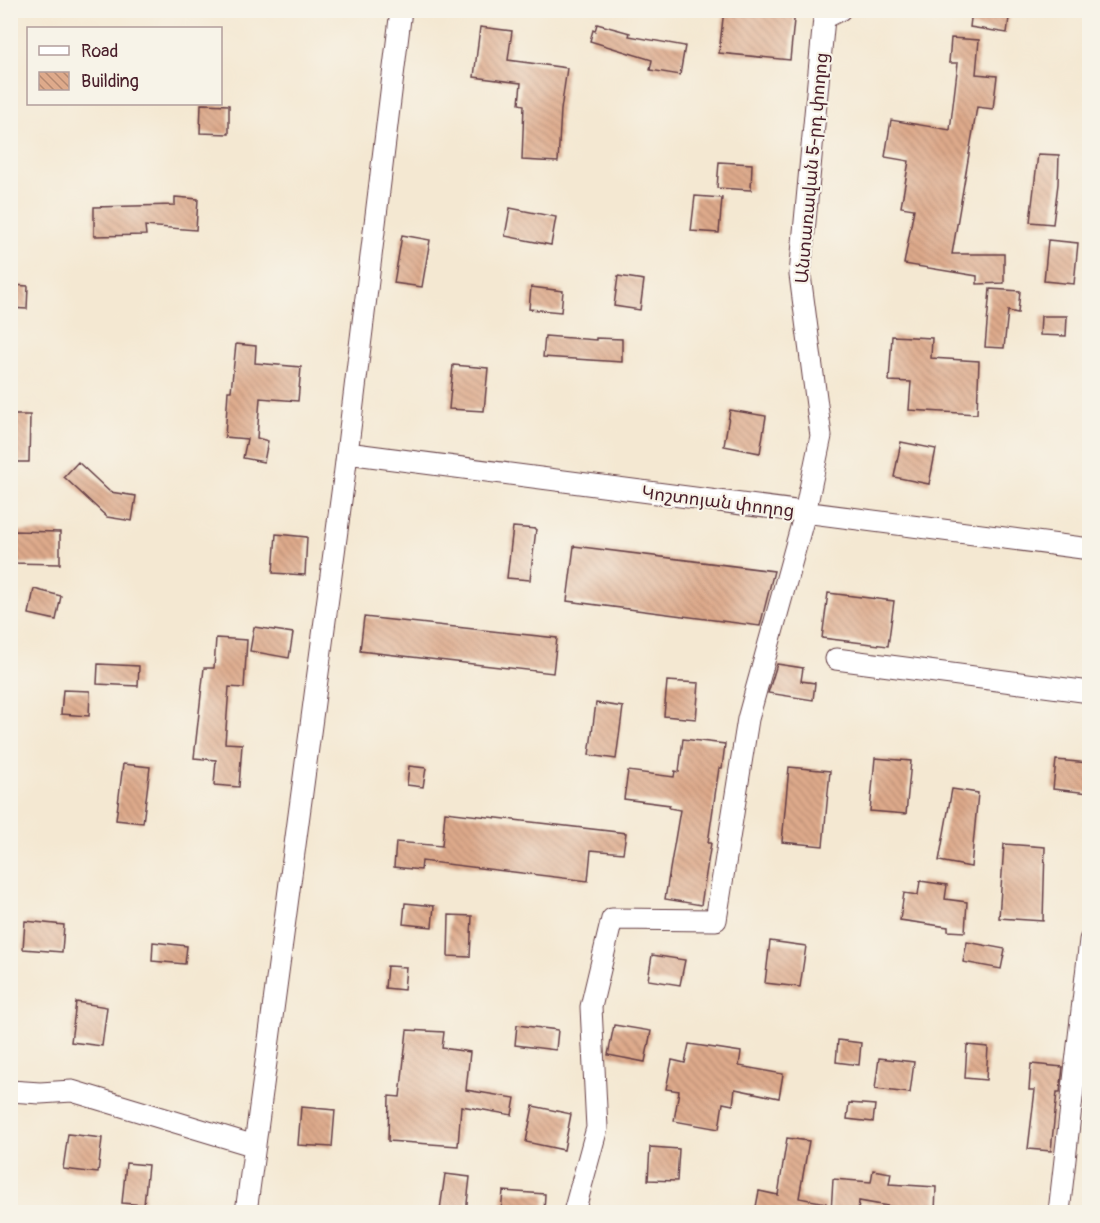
<svg xmlns="http://www.w3.org/2000/svg" width="1100" height="1223" font-family="Pangolin,'Noto Sans Armenian',sans-serif">
  <style>
    .building { fill: url(#building-back-hatch) }
    .lines { fill: none; stroke-linecap: round; stroke-linejoin: round }
    .minor-casing { stroke: #643d44; stroke-width: 23 }
    .minor { stroke: #fff; stroke-width: 21 }
    .labels { text-anchor: middle; dominant-baseline: central; stroke-width: 4.5; stroke-linejoin: round; paint-order: stroke }
    .street-label { font-size: 18px; fill: #4a1f2b; stroke: #f7f3e8 }
  </style>
  <defs>
    <pattern id="building-back-hatch" width="6" height="6" patternUnits="userSpaceOnUse" patternTransform="scale(1.5)"><rect width="6" height="6" fill="#deaa8b"/><path d="M-1 5l2 2M0 0l6 6M5-1l2 2" fill="none" stroke="#b68a72"/></pattern>
  </defs>
  <rect width="100%" height="100%" fill="#f7f3e8"/>
  <filter id="ink" filterUnits="userSpaceOnUse"><feTurbulence type="fractalNoise" baseFrequency=".0167" numOctaves="2"/><feDisplacementMap in="SourceGraphic" scale="12" xChannelSelector="R" yChannelSelector="G"/><feConvolveMatrix kernelMatrix="1 2 1 2 8 2 1 2 1" color-interpolation-filters="sRGB"/></filter>
  <filter id="wash" filterUnits="userSpaceOnUse"><feTurbulence type="fractalNoise" baseFrequency=".008" numOctaves="4" result="noise"/><feDisplacementMap in="SourceGraphic" scale="24" xChannelSelector="R" yChannelSelector="G"/><feGaussianBlur stdDeviation="1.35" result="paint"/><feColorMatrix in="noise" values="0 0 0 0 0 0 0 0 0 0 0 0 0 0 0 0 0 1.4 0 .05"/><feComposite in="paint" operator="in"/></filter>
  <g filter="url(#wash)">
    <rect width="100%" height="100%" fill="#f4e8d2"/>
    <g id="blocks">
      <path class="building" d="M724 10H795L790 60 719 53Z
        M972 10H1010L1007 33 970 27Z
        M597 24 630 33 629 36 685 46 680 75 650 70 652 60 590 41 593 30 595 31Z
        M480 27 512 31 508 60 567 68 561 110 558 162 522 160 524 105 519 104 521 83 474 77Z
        M951 38 979 40 976 74 997 76 993 109 977 107 952 254H1004V283L977 284V276L904 264 914 209 901 207 909 161 885 157 891 120 950 130 958 63H949Z
        M201 104 229 105V134L200 133Z
        M1038 154 1059 155 1058 184 1053 224 1030 222Z
        M719 162 752 164 751 190 717 188Z
        M695 196 722 198 719 233 691 231Z
        M175 197 198 199 196 230 145 226 146 235 94 236V207L175 205Z
        M510 208 556 217 551 245 505 236Z
        M402 235 430 240 422 287 394 283Z
        M1048 240 1078 243 1074 284 1044 281Z
        M618 276 644 280 640 310 614 306Z
        M10 285 28 286 27 309 10 308Z
        M531 287 563 291 561 312 529 309Z
        M990 289 1020 291 1018 313 1008 311 1004 348 985 347Z
        M1041 316H1067L1066 336 1040 335Z
        M545 336 596 340V338L622 339V362L543 357Z
        M892 336 932 338 931 358 979 361 977 414 909 410 911 382 889 381Z
        M236 344 256 346 255 363 301 367 298 401 260 398 257 438 268 441 264 462 243 458 247 439 225 437 228 391H231Z
        M453 365 488 368 484 411 449 409Z
        M730 410 766 416 760 453 724 446Z
        M10 415H30L29 462H10Z
        M901 442 936 449 929 484 894 477Z
        M78 462 110 492 136 496 132 521 107 517 64 477Z
        M513 527 536 529 530 580 507 578Z
        M10 531 60 532V564L10 563Z
        M276 534 307 537 305 575 273 573Z
        M574 546 774 571 760 626 567 601Z
        M34 589 61 596 56 620 29 614Z
        M828 593 894 601 888 646 822 638Z
        M364 617 557 638 553 673 360 651Z
        M254 627 293 633 289 658 250 651Z
        M216 638 247 640 244 688 229 687 225 743 242 744 239 787 214 785 216 760 194 758 204 668H214Z
        M98 664 139 666 138 686 97 684Z
        M777 664 803 668 801 681 815 683 813 700 768 693Z
        M667 681 699 683 696 719 664 716Z
        M63 690 90 691 89 716 61 714Z
        M596 703 623 707 616 759 589 755Z
        M683 739 725 744 722 768H719L708 843H711L701 905 665 899 680 810 669 808 670 805 624 799 628 771 674 777 675 771 679 772Z
        M875 758 911 761 906 814 870 811Z
        M1056 760 1089 763V793L1053 789Z
        M123 764 150 767 143 823 116 820Z
        M409 766 426 768 423 787 407 785Z
        M789 767 830 771 823 846 782 842Z
        M952 789 978 793 971 867 939 861Z
        M445 812 626 833 623 853 591 850 588 881 422 861 421 870 394 867 396 842 442 846Z
        M1004 844 1045 847 1043 921 999 918Z
        M920 881 947 885 945 899 967 902 965 932 948 931V927L900 920 904 893 918 895Z
        M405 903 434 906 432 927 403 924Z
        M449 915 472 916 470 957 448 956Z
        M25 921 64 925 62 952 23 949Z
        M770 941 806 946 800 987 765 983Z
        M153 942 187 946 185 964 152 961Z
        M967 942 1005 949 1001 969 963 962Z
        M652 955 685 960 680 985 648 980Z
        M387 966 406 967 404 990 385 988Z
        M76 1002 107 1007 102 1046 71 1042Z
        M517 1025 558 1030 556 1050 515 1045Z
        M614 1025 651 1031 645 1062 608 1055Z
        M407 1030 444 1032 442 1048 470 1052 466 1090 515 1098 512 1115 461 1106 458 1146 388 1141 389 1096 400 1097Z
        M838 1040 861 1043 859 1065 836 1062Z
        M689 1044 741 1052 739 1066 783 1074 779 1098 735 1089 733 1105 723 1103 719 1129 674 1121 679 1091 666 1089 672 1060 685 1063Z
        M967 1045 988 1047 986 1080 965 1078Z
        M879 1058 914 1062 910 1093 875 1089Z
        M1031 1064 1063 1067 1060 1092H1057L1051 1151 1028 1149 1035 1090H1029Z
        M849 1103 875 1105 873 1122 847 1119Z
        M533 1106 571 1114 564 1150 526 1142Z
        M301 1107 335 1110 332 1147 298 1145Z
        M68 1134 102 1138 98 1173 63 1169Z
        M787 1138 809 1141 799 1198 826 1203 825 1212H755L759 1191 778 1195Z
        M650 1147 679 1149 677 1181 648 1180Z
        M126 1163 148 1165 144 1205 122 1203Z
        M873 1170 891 1173 889 1184 936 1187 935 1212H915V1211L859 1201 858 1212H831L833 1179 871 1182Z
        M445 1174 470 1177 466 1212 440 1210Z
        M503 1191 545 1194 544 1212H501Z"/>
    </g>
  </g>
  <g filter="url(#ink)">
    <use href="#blocks" fill-opacity="0" stroke="#643d44" stroke-width="1.5"/>
    <g class="lines">
      <g class="minor-casing">
        <path id="minor" d="M347 453 1090 549
          M836 659 1090 692
          M10 1091 40 1093 72 1091 255 1146
          M246 1212 344 478 401 10
          M574 1212 597 1128 591 1007 612 919 716 920 748 719 805 513 821 436 800 275 824 18 840 10
          M1059 1212 1090 940"/>
      </g>
      <use href="#minor" class="minor"/>
    </g>
  </g>
  <g class="labels">
    <g class="street-label">
      <text transform="translate(812 168) rotate(-85)">Անտառավան 5-րդ փողոց</text>
      <text transform="translate(718 502) rotate(7)">Կոշտոյան փողոց</text>
    </g>
  </g>
  <rect width="1100" height="1223" fill="none" stroke="#f7f3e8" stroke-width="36"/>
  <rect x="27" y="27" width="195" height="78" fill="#f7f3e8" stroke="#b29e9c" stroke-width="1.5"/>
  <rect x="39" y="46" width="30" height="9" fill="#ffffff" stroke="#b29e9c" stroke-width="1.5"/>
  <text x="81" y="57" font-size="18" fill="#4a1f2b">Road</text>
  <rect x="39" y="72" width="30" height="18" fill="url(#building-back-hatch)" stroke="#b29e9c" stroke-width="1.5"/>
  <text x="81" y="87" font-size="18" fill="#4a1f2b">Building</text>
</svg>
